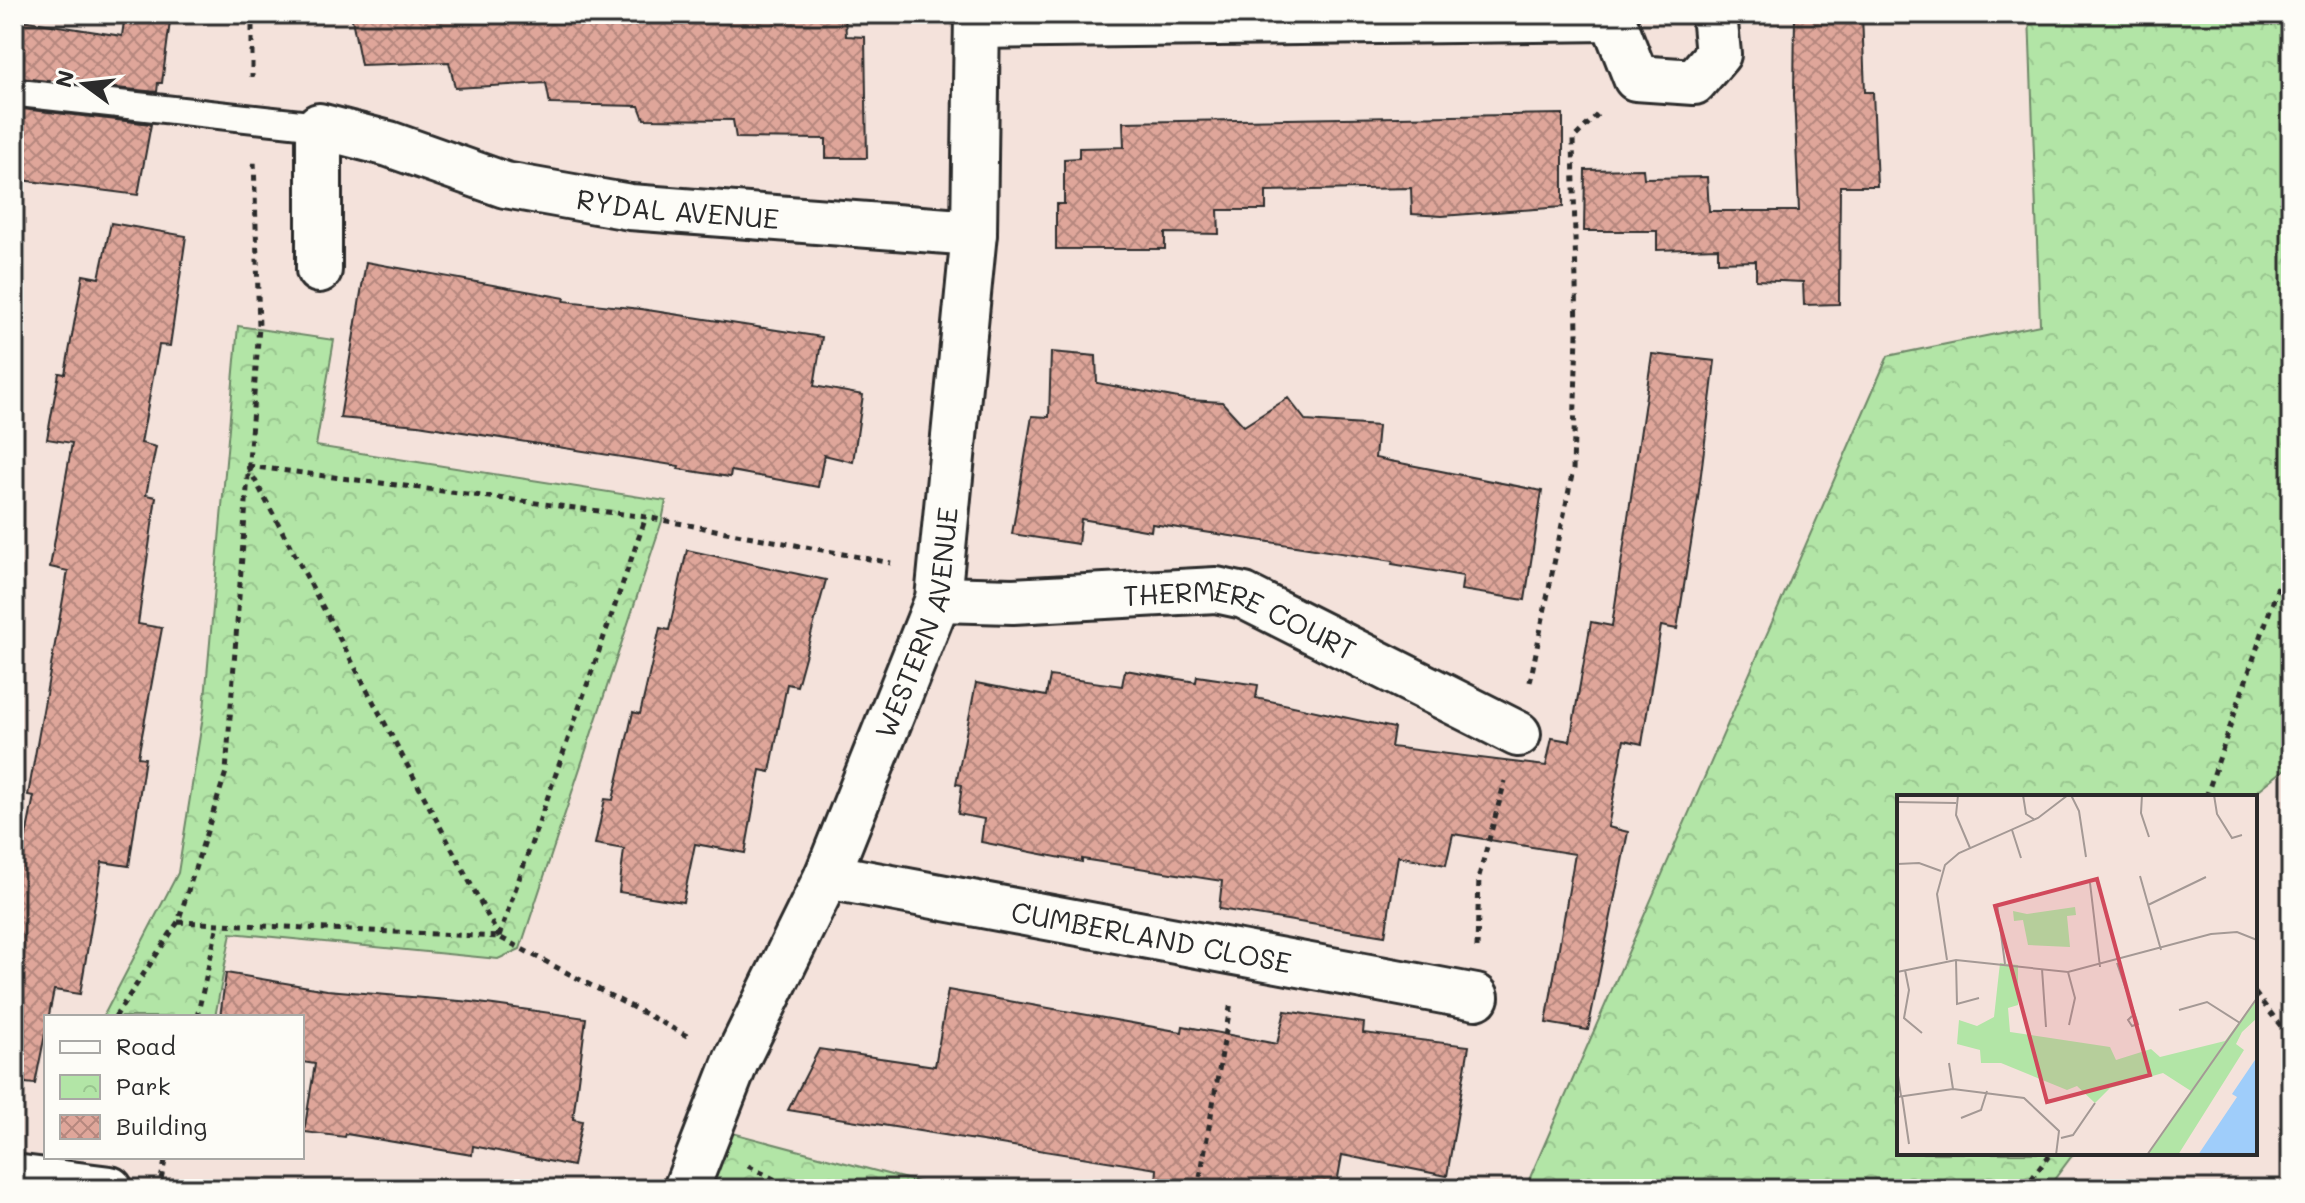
<svg xmlns="http://www.w3.org/2000/svg" width="2305" height="1203" font-family="Mali,sans-serif">
  <style>
    .park { fill: url(#park-crowns); stroke: #6e8868; stroke-width: 2 }
    .building { fill: url(#building-cross-hatch); stroke: #2b2b2b; stroke-width: 2 }
    .lines { fill: none; stroke-linecap: round; stroke-linejoin: round }
    .service-casing { stroke: #2b2b2b; stroke-width: 32 }
    .minor-casing { stroke: #2b2b2b; stroke-width: 50 }
    .path { stroke: #2b2b2b; stroke-width: 5; stroke-dasharray: 6 6; stroke-linecap: butt }
    .service { stroke: #fdfcf7; stroke-width: 26 }
    .minor { stroke: #fdfcf7; stroke-width: 44 }
    .labels { text-anchor: middle; dominant-baseline: central; stroke-width: 6; stroke-linejoin: round; paint-order: stroke }
    .street-label { font-size: 28px; fill: #2b2b2b; stroke: #fdfcf7 }
    .inset-road { fill: none; stroke: #a49995; stroke-width: 2 }
    .view { fill: #d1495b; fill-opacity: 0.15; stroke: #d1495b; stroke-width: 4 }
    .inset-edge { fill: none; stroke: #2b2b2b; stroke-width: 4 }
  </style>
  <defs>
    <pattern id="park-crowns" width="20" height="18" patternUnits="userSpaceOnUse" patternTransform="scale(2)"><rect width="20" height="18" fill="#b2e5a6"/><path d="M2 6a3 3 0 1 1 6 0M12 15a3 3 0 1 1 6 0" fill="none" stroke="#99c58f"/></pattern>
    <pattern id="building-cross-hatch" width="8" height="8" patternUnits="userSpaceOnUse" patternTransform="scale(2)"><rect width="8" height="8" fill="#dfa69a"/><path d="M0 0l8 8M0 8l8-8" fill="none" stroke="#b5877e"/></pattern>
  </defs>
  <rect width="100%" height="100%" fill="#f4e2db"/>
  <filter id="ink" filterUnits="userSpaceOnUse"><feTurbulence type="fractalNoise" baseFrequency=".0125" numOctaves="2"/><feDisplacementMap in="SourceGraphic" scale="16" xChannelSelector="R" yChannelSelector="G"/><feConvolveMatrix kernelMatrix="1 2 1 2 8 2 1 2 1" color-interpolation-filters="sRGB"/></filter>
  <g filter="url(#ink)">
    <path class="park" d="M2029 14H2291V764L2250 797H1899V1153H2074L2047 1189H1525L1888 356 2040 325Z
      M238 326 334 340 316 446 666 501 662 521 520 949 498 959 231 933 215 1017H103L178 873 204 710Z
      M710 1127 944 1189H686Z"/>
    <path class="building" d="M125 14H171L162 83H158L157 92 14 78V19L122 36Z
      M351 14H682L683 21 845 14 846 36 865 37 867 158H826V139L736 138 733 120 644 119 639 106 550 104 546 83 455 88 449 62 361 65Z
      M1795 14H1862L1865 92H1873L1877 186H1840L1839 304 1804 305 1803 282 1756 280V261L1718 262V248L1657 250V231H1584L1585 170 1643 169 1644 178 1707 177 1709 211H1799L1794 95Z
      M14 108 151 124 138 195 14 179Z
      M1563 114V207L1442 216 1412 214 1411 188 1266 191V210H1218L1219 234 1165 233V249H1056V204H1064V159L1079 158V148L1124 147 1123 122Z
      M111 223 186 236 170 346 159 345 141 443 156 447 146 495 156 497 138 624 162 628 138 757 145 758 129 866 102 862 80 994 54 990 35 1084 14 1082V896L34 796 28 795 68 571 50 567 72 443 47 439 59 373 65 374 83 275 99 278Z
      M366 262 565 298 564 301 641 309 822 337 814 386 863 395 853 462 824 455 818 487 731 471 730 477 678 469 679 466 418 425 340 418Z
      M1051 352 1096 356 1097 383 1189 400 1222 402 1244 426 1288 398 1306 421 1378 426 1375 458 1542 491 1525 600 1461 590 1463 576 1392 564 1393 561 1152 524 1151 531 1081 519 1078 544 1012 534 1032 416 1049 417Z
      M1652 354 1715 361 1697 506 1677 629 1661 626 1642 744 1624 740 1608 827 1628 832 1588 1030 1546 1023 1575 854 1453 834 1446 865 1398 856 1385 936 1219 909 1222 881 1082 859V862L981 842 984 819 958 814 962 785 956 784 976 683 1046 696 1050 676 1122 686 1125 670 1196 682 1197 676 1258 685 1256 698 1394 728 1391 747 1546 766 1552 738 1570 741 1591 622 1612 626Z
      M687 550 826 580 797 686 787 684 770 772 760 770 745 853 695 844 683 902 619 892 624 849 595 844 605 799 613 800 633 712 640 714 660 628 669 630Z
      M226 973 327 990 472 1002 586 1018 573 1119 582 1121 573 1166 473 1146 472 1155 346 1134 345 1137 304 1132 315 1064 302 1062V1017H220Z
      M948 990 1182 1032 1183 1026 1277 1044 1285 1011 1364 1023 1363 1033 1469 1046 1447 1176 1342 1155 1336 1189H1208L1156 1182 1157 1169 788 1110 819 1049 935 1066Z"/>
    <g class="lines">
      <g class="service-casing">
        <path id="service" d="M19 93 319 126"/>
      </g>
      <g class="minor-casing">
        <g id="minor">
          <path d="M1611 14 1636 78 1694 82 1718 54 1714 14"/>
          <path d="M977 26 1610 18"/>
          <path id="s1" d="M319 270V126L389 144 505 185 630 207 974 233"/>
          <path id="s2" d="M938 599 1013 601 1216 590 1244 596 1518 734"/>
          <path id="s3" d="M827 876 1476 997"/>
          <path d="M14 1177 110 1189"/>
          <path id="s4" d="M686 1189 736 1061 827 876 938 599 974 233 977 14"/>
        </g>
      </g>
      <path class="path" d="M252 14V77
        M248 466 646 517 891 563
        M248 467 499 937
        M1530 682 1573 470 1577 333 1573 139 1600 112
        M2206 797 2291 549
        M178 922 499 937 691 1038
        M499 936 646 517
        M1477 948 1479 876 1505 781
        M2255 993 2291 1039
        M115 1017 178 922 226 772 259 327 254 159
        M197 1017 218 924
        M748 1166 794 1189
        M161 1179 166 1157
        M1198 1189 1231 1002
        M2024 1189 2051 1153"/>
      <use href="#service" class="service"/>
      <use href="#minor" class="minor"/>
    </g>
  </g>
  <g class="labels">
    <g class="street-label">
      <text stroke="none"><textPath href="#s1" startOffset="514">RYDAL AVENUE</textPath></text>
      <text stroke="none"><textPath href="#s4" startOffset="614">WESTERN AVENUE</textPath></text>
      <text stroke="none"><textPath href="#s2" startOffset="308">THERMERE COURT</textPath></text>
      <text stroke="none"><textPath href="#s3" startOffset="330">CUMBERLAND CLOSE</textPath></text>
    </g>
  </g>
  <g transform="translate(1897 795)">
    <rect width="360" height="360" fill="#f4e2db"/>
    <path d="M178 112 179 120 170 121 173 152 131 150 126 125 117 126 116 116 130 119ZM103 168 121 170V210L111 213 113 237 213 252 219 265 254 254 263 262 328 246 360 203V223L345 237 339 249 347 255 281 360H250L294 296 266 278 213 293 198 308 180 291 170 295 104 268H84L83 255 60 249 62 225 80 231 97 222Z" fill="#b2e5a6"/>
    <path d="M360 262V360H301L340 302 335 299Z" fill="#9fcdfa"/>
    <path class="inset-road" d="M61 0 59 20 73 53M126 0 129 19 138 25M174 0 182 16 189 62M245 0 244 18 252 42M317 0 320 19 335 43 345 40M0 7 59 8M115 35 124 63M0 69 22 68 44 76M243 81 264 155M193 88 203 172M100 109 108 169M251 110 309 82M50 165 40 99 48 70 62 58 141 23 171 0M59 165 60 209 82 203M220 168 241 229 235 231 231 225 235 221M145 174 149 232M8 175 12 195 7 223 25 238M0 177 59 165 171 177 314 139 340 137 360 145M171 177 178 203 172 230M282 215 310 207 343 228M52 268 56 294M0 274 4 301M5 301 12 349M0 302 56 294 127 303 162 336 159 360M64 323 84 315 90 296M164 343 176 340 198 308M250 360 360 203"/>
    <path class="view" d="M200 84 253 280 150 307 98 111Z"/>
    <rect width="360" height="360" class="inset-edge"/>
  </g>
  <rect width="2305" height="1203" fill="none" stroke="#fdfcf7" stroke-width="48"/>
  <rect x="24" y="24" width="2257" height="1155" fill="none" stroke="#2b2b2b" stroke-width="3" filter="url(#ink)"/>
  <rect x="44" y="1015" width="260" height="144" fill="#fdfcf7" stroke="#a9a8a5" stroke-width="2"/>
  <rect x="60" y="1041" width="40" height="12" fill="#fdfcf7" stroke="#a9a8a5" stroke-width="2"/>
  <text x="116" y="1055" font-size="24" fill="#2b2b2b">Road</text>
  <rect x="60" y="1075" width="40" height="24" fill="url(#park-crowns)" stroke="#a9a8a5" stroke-width="2"/>
  <text x="116" y="1095" font-size="24" fill="#2b2b2b">Park</text>
  <rect x="60" y="1115" width="40" height="24" fill="url(#building-cross-hatch)" stroke="#a9a8a5" stroke-width="2"/>
  <text x="116" y="1135" font-size="24" fill="#2b2b2b">Building</text>
  <g transform="translate(84 84) rotate(285)" stroke="#fdfcf7" stroke-width="6" paint-order="stroke">
  <path d="M0-6L14 30L0 20L-14 30Z" fill="#2b2b2b"/>
  <text y="-12" font-size="22" font-weight="bold" text-anchor="middle" fill="#2b2b2b">N</text>
  </g>
</svg>
